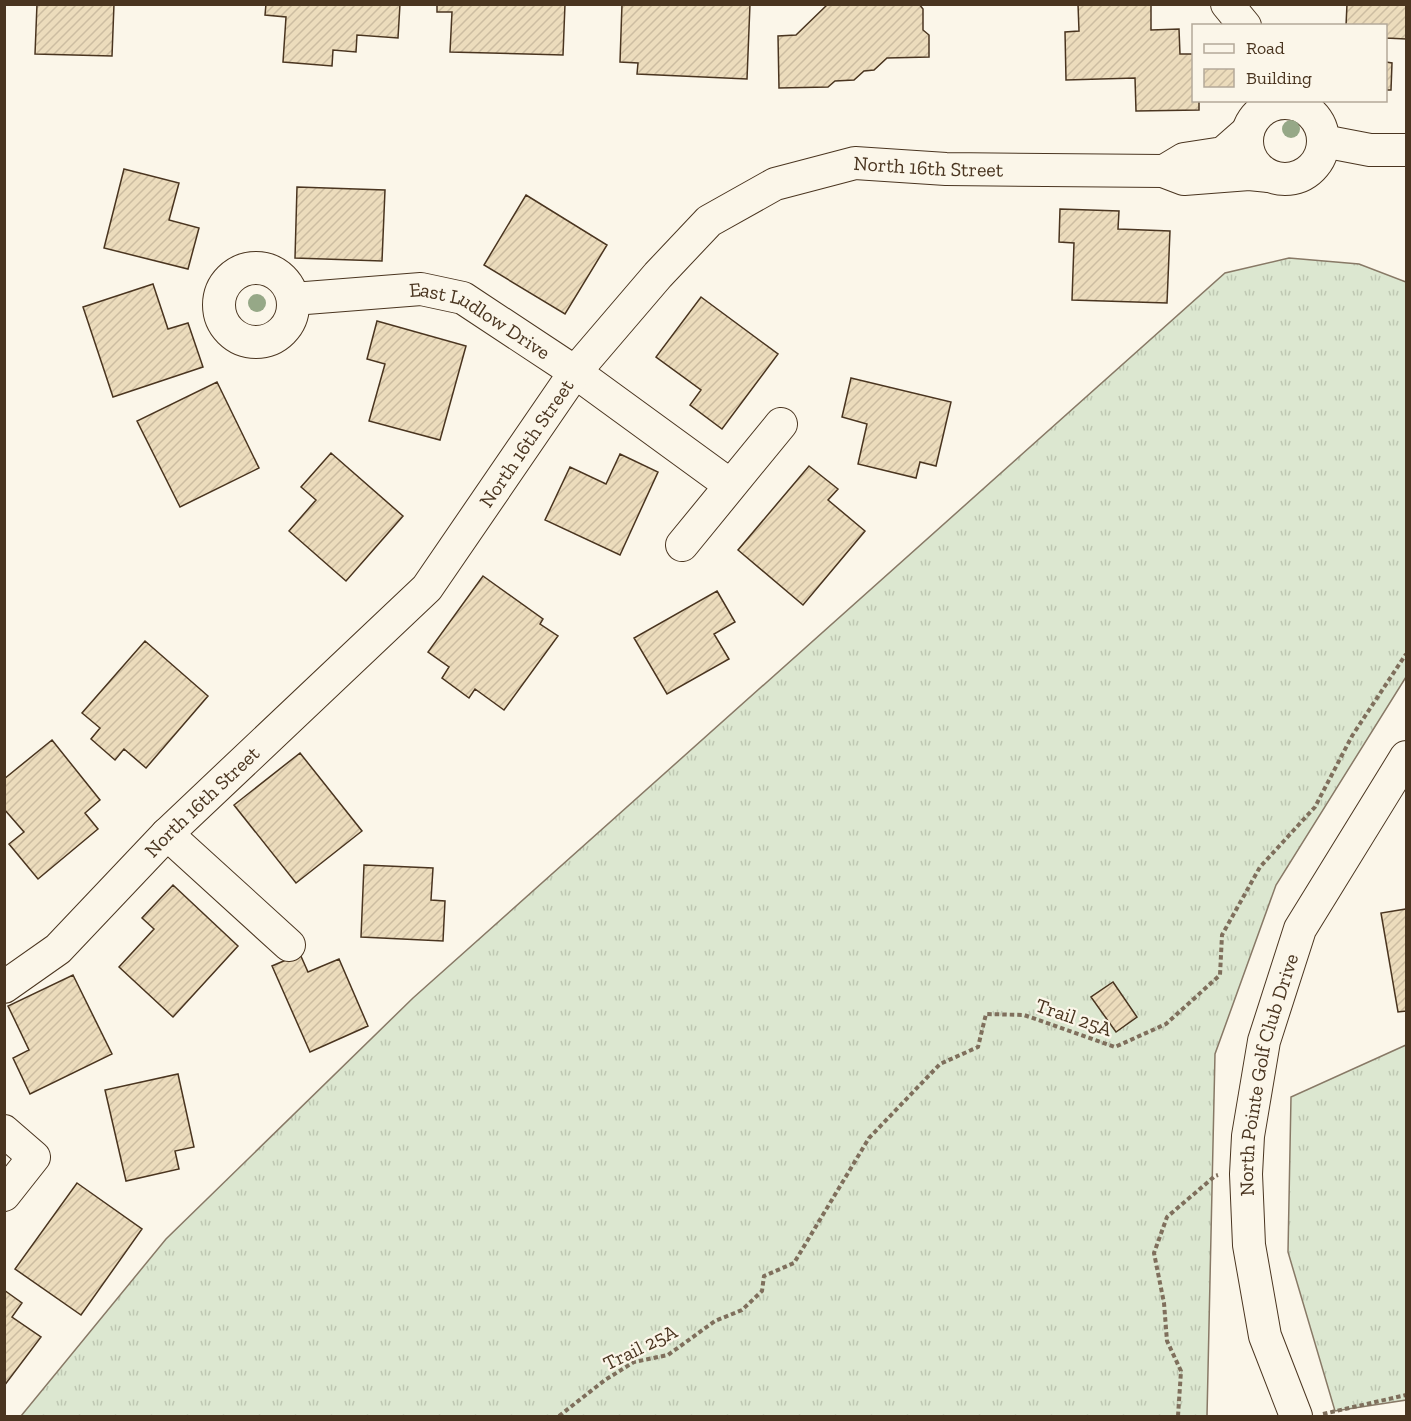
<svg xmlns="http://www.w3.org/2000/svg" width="1411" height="1421" font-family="'Zilla Slab',serif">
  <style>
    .grass { fill: url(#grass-tufts); stroke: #887966; stroke-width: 1.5 }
    .building { fill: url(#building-hatch); stroke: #4a3520; stroke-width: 1.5 }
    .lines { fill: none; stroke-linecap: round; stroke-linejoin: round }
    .minor-casing { stroke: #4a3520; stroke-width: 34 }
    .path { stroke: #7f6f5c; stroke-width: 4; stroke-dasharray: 4.5 3; stroke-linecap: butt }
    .minor { stroke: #fbf6e9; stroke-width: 32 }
    .tree { fill: #96a887 }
    .labels { text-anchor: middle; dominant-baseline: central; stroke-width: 4.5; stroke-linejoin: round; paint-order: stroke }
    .street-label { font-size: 20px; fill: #4a3520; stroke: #fbf6e9 }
  </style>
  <defs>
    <pattern id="grass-tufts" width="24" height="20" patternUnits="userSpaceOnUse" patternTransform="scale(1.5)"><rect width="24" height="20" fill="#dce7d0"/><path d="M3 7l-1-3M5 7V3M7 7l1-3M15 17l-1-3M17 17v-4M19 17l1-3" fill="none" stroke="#bec7b2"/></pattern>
    <pattern id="building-hatch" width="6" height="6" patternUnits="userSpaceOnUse" patternTransform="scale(1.5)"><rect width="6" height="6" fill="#ecdcbc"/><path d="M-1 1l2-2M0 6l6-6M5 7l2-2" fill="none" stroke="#ccbda1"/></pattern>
  </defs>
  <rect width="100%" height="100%" fill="#fbf6e9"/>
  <path class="grass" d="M1289 258 1359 264 1406 282V677L1276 885 1215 1054 1207 1416H21L166 1239 413 998 1225 273Z
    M1406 1045V1400L1335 1411 1288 1252 1291 1097Z"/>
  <path class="building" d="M37 4H114L112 56 35 54Z
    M266 4H400L398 38 357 35 356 52 333 50 332 66 283 62 286 17 265 15Z
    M437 4H565L563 55 450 52 452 12H437Z
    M622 4H750L747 79 637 74 638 63 620 62Z
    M828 4H919L923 9V30L929 35V57L887 58 874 70 864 71 854 80 835 81 828 87 779 88 778 36 796 35Z
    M1078 4H1151V30L1179 29 1180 54H1194V100H1199V110L1136 111 1135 78 1066 80 1065 32 1079 31Z
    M1347 4H1406V39L1386 38V26H1346Z
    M1386 62 1392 63 1391 90H1386Z
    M124 169 179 183 169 220 199 228 188 269 104 248Z
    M297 187 385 190 382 261 295 258Z
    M526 195 607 245 565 314 484 265Z
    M1060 209 1119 211 1118 229 1170 231 1167 303 1072 300 1074 243 1059 242Z
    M153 284 168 329 188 323 203 367 113 397 83 307Z
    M701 297 778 354 722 429 690 405 701 390 656 357Z
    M377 321 466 346 440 440 369 421 385 364 367 359Z
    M851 378 951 402 936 466 920 462 916 478 858 464 867 424 842 417Z
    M217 382 259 468 180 507 137 421Z
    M331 453 403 516 346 581 289 531 316 500 301 487Z
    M620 454 658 472 620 555 545 520 570 467 606 484Z
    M809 466 838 489 828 500 865 531 803 605 738 550Z
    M483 576 543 619 540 624 558 636 504 710 475 689 469 698 442 678 449 667 428 652Z
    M717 591 735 622 714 634 729 659 667 694 634 638Z
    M145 641 208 696 146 768 124 749 115 760 91 739 100 728 82 713Z
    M52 740 100 800 85 813 98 829 38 879 9 844 24 832 4 809V779Z
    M300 753 362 831 296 883 234 805Z
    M364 865 433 868 431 900 445 901 443 941 361 937Z
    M173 885 238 946 173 1017 119 967 154 929 142 918Z
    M1406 909V1011L1398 1012 1381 913Z
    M300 954 308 972 339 959 368 1026 310 1052 272 966Z
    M73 975 112 1054 30 1094 13 1058 29 1050 8 1006Z
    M1113 982 1137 1017 1116 1032 1091 997Z
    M178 1074 194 1147 175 1151 179 1169 126 1181 105 1090Z
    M77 1183 142 1229 81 1315 15 1269Z
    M4 1290 22 1303 12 1317 41 1337 4 1386Z"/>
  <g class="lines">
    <g class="minor-casing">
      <g id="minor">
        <path d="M1227 4 1245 26"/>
        <circle cx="1285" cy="141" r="38"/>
        <path d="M1323 141 1370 150H1406"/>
        <path d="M1164 171 1184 159 1223 153 1248 131"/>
        <circle cx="256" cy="305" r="37"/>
        <path id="s1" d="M293 299 421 289 463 298 575 372 730 485"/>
        <path d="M682 545 781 424"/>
        <path d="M167 834 289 945"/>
        <path id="s2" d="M4 987 58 949 167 834 427 588 575 372 658 275 709 221 775 184 855 163 946 169 1163 171 1184 179 1249 174 1269 176"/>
        <path d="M4 1131 34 1157 4 1195"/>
        <path id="s3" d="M1296 1416 1265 1336 1249 1245 1246 1174 1248 1136 1264 1041 1300 929 1406 757"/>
      </g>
    </g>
    <path class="path" d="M1323 1414 1406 1395
      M559 1416 605 1380 634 1362 668 1355 715 1321 742 1310 762 1291 764 1276 794 1263 869 1138 940 1064 978 1047 986 1014 1024 1015 1115 1047 1166 1024 1220 975 1222 935 1260 867 1315 807 1352 736 1406 654
      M1178 1416 1181 1371 1167 1341 1164 1303 1154 1253 1167 1217 1215 1176 1218 1175"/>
    <use href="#minor" class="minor"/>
  </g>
  <g class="tree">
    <circle cx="1291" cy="129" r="9"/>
    <circle cx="257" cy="303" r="9"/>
  </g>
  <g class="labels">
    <g class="street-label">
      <text stroke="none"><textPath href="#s2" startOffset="1278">North 16th Street</textPath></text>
      <text stroke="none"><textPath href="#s1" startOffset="195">East Ludlow Drive</textPath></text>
      <text stroke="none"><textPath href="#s2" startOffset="758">North 16th Street</textPath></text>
      <text stroke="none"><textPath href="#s2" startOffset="272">North 16th Street</textPath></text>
      <text transform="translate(1074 1017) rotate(19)">Trail 25A</text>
      <text stroke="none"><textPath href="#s3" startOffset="351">North Pointe Golf Club Drive</textPath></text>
      <text transform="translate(640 1347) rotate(-26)">Trail 25A</text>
    </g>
  </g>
  <rect width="1411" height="1421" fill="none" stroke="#4a3520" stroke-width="12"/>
  <rect x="1192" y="24" width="195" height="78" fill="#fbf6e9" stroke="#b4a999" stroke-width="1.5"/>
  <rect x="1204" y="44" width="30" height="9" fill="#fbf6e9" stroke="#b4a999" stroke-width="1.5"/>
  <text x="1246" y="54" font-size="18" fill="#4a3520">Road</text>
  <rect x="1204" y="69" width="30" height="18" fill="url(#building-hatch)" stroke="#b4a999" stroke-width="1.5"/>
  <text x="1246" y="84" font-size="18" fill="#4a3520">Building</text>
</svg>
